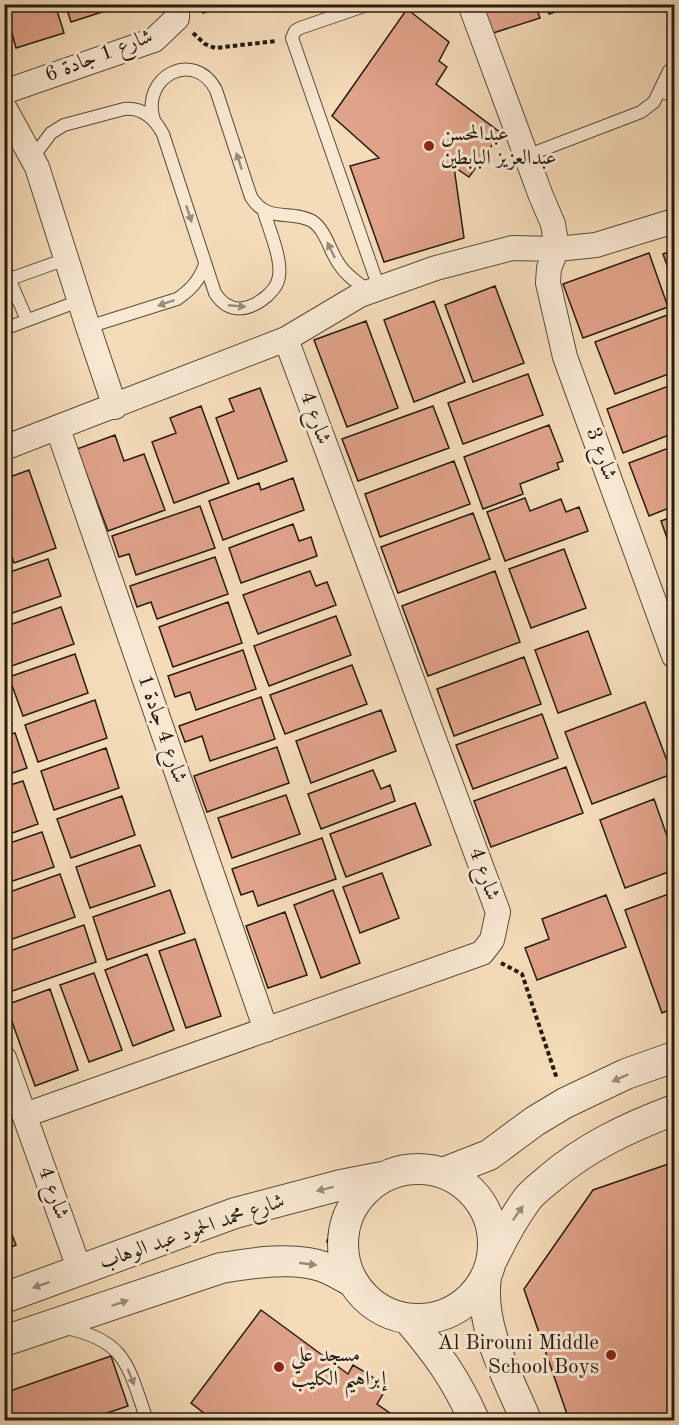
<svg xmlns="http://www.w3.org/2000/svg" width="679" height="1425" font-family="'Old Standard TT',Amiri,serif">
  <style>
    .building { fill: #e0a38a; stroke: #261c11; stroke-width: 1.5 }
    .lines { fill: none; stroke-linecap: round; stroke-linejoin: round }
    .service-casing { stroke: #5a4c3b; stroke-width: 14 }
    .minor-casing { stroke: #5a4c3b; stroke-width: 26 }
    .tertiary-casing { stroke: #5a4c3b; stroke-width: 32 }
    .path { stroke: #261c11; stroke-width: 4; stroke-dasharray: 4.5 3; stroke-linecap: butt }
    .service { stroke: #f8e8d2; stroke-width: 12 }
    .minor { stroke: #f8e8d2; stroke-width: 24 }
    .tertiary { stroke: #f8e8d2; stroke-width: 30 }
    .oneway { fill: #9a8c7b }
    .poi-dot { fill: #8f2418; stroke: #f8e8d2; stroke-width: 2 }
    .labels { text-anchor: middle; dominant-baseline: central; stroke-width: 6; stroke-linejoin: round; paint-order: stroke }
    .street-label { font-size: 21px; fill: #261c11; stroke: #f8e8d2 }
    .poi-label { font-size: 21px; fill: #261c11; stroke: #f8e8d2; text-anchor: start }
  </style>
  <rect width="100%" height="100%" fill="#f5dcb9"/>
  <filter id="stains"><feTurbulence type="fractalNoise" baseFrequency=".00333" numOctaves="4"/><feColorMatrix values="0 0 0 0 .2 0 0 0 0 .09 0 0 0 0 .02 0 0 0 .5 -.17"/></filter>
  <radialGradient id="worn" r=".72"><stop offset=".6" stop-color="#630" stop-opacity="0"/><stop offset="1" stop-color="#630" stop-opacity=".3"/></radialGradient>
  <path class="building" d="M4 4H55L64 33 16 48Z
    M65 4H127L71 22Z
    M201 4H228L203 13Z
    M481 4H535L540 18 490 34Z
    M546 4H579L549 14Z
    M407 9 449 42 439 61 447 67 436 84 501 133 469 177 454 167 464 238 384 262 350 166 379 158 332 116Z
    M674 250V285L663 254Z
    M649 253 668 307 583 338 563 284Z
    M495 286 524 363 473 382 445 305Z
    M434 301 465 382 414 402 384 320Z
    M670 314 674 325V372L615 394 595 342Z
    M366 321 398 408 347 427 314 340Z
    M528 374 543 415 463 444 448 403Z
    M674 384V433L623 453 607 409Z
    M260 388 287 461 238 479 216 418 234 411 229 399Z
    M201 406 229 483 174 503 152 442 176 433 170 418Z
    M433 406 449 448 358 481 342 439Z
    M549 425 563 461 557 463 559 469 520 484 523 494 483 509 464 457Z
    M115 435 124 461 144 454 165 510 108 531 77 449Z
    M674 446V506L649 516 629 463Z
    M454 461 470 504 380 537 365 494Z
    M29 470 56 548 14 563 4 534V479Z
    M293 478 304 510 223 540 209 501 259 483 261 490Z
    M525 498 530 511 561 499 566 512 579 507 588 531 505 561 487 512Z
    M200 506 215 548 136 575 129 554 119 557 112 536Z
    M473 513 490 559 398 593 381 547Z
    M674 516V558L661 521Z
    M293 524 299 541 311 537 317 556 241 583 229 548Z
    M564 549 586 608 531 628 509 569Z
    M215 557 228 594 157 619 151 602 137 607 130 586Z
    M48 559 61 596 4 616V574Z
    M310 571 316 586 327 582 336 605 258 634 243 595Z
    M495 571 520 642 428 676 402 606Z
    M228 602 242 643 173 667 159 627Z
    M61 607 74 644 6 668 4 627Z
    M336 616 351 655 269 686 254 646Z
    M588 631 611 694 558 713 535 650Z
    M243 650 256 689 196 710 190 692 175 697 168 676Z
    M75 654 88 693 23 716 9 677Z
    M524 657 541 704 454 736 437 689Z
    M352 665 367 704 285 734 270 695Z
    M261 697 275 739 210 761 202 736 185 742 179 726Z
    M95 700 107 738 38 762 25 725Z
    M4 702 12 724 4 727Z
    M645 702 672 774 592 804 565 732Z
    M381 710 396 751 311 783 296 741Z
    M542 714 558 758 473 789 456 745Z
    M15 733 27 768 4 776V736Z
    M277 747 289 783 207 812 194 776Z
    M106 748 119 788 54 810 41 771Z
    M566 767 583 813 491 847 474 801Z
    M373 770 381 789 390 785 395 801 321 829 308 794Z
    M23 781 38 824 4 836V787Z
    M286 795 300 834 232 858 218 818Z
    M122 796 135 835 71 858 57 819Z
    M654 799 674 856V870L625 888 600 820Z
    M415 803 431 845 346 877 330 834Z
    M42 832 54 867 4 884V845Z
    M322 838 336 879 258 906 253 891 241 895 232 869Z
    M140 845 155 886 90 908 76 867Z
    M382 873 399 918 360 933 343 887Z
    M60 874 75 917 4 942V894Z
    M170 890 185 933 107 960 93 917Z
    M333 890 360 963 321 978 294 905Z
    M674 892V931L670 933 674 946V1008L662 1013 625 910Z
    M606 895 626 947 537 980 525 948 549 939 542 919Z
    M285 912 307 975 268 988 246 926Z
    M84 925 96 962 4 994V953Z
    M195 939 221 1016 186 1028 159 951Z
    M147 954 174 1030 133 1046 105 970Z
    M94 973 122 1050 89 1062 60 985Z
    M50 989 78 1070 35 1086 6 1005Z
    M674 1162V1420H569L524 1289 593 1190Z
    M4 1214 16 1245 4 1250Z
    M261 1310 348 1374 353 1365 370 1375 386 1389 377 1404 400 1420H213L191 1403Z
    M111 1356 128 1406 86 1420H4V1393Z"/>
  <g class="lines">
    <g class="service-casing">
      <path id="service" d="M370 4 300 28 295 31 292 38 379 288
        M660 91 674 96
        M154 120C140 77 194 48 216 90L251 197C268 224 290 209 312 221 326 230 330 252 339 264 346 276 359 283 370 292
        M526 156 641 112 654 102 669 71 674 67
        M33 157 51 133 64 125 124 109C143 107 155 119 163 134L215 293C229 315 249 311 267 296 273 290 278 285 279 276 282 259 269 229 264 212
        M4 267 27 320
        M10 279 66 259
        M88 327 177 299C191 290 200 280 205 264
        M4 329 79 301
        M65 1328C127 1340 128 1367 147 1420"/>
    </g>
    <g class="minor-casing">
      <path id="minor" d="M470 4 541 196 553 224 557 249 549 268 548 283 565 357 674 656
        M4 92 154 40 177 18V4
        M4 107 37 167 88 327 115 407
        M58 429 266 1030
        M4 448 286 339 360 295 436 268 512 248 557 249 596 245 674 221
        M4 1058 80 1271
        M25 1115 482 953 492 940 498 912 286 339"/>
    </g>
    <g class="tertiary-casing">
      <path id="tertiary" d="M343 1244a75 75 0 1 1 150 0a75 75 0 1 1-150 0Z
        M443 1173 489 1155 535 1121 565 1103 626 1074 674 1057
        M493 1258C503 1237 514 1217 528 1198 534 1191 542 1185 549 1179 586 1147 629 1127 674 1110
        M486 1277C479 1326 507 1375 526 1420
        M4 1298 235 1213 341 1185 382 1177
        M408 1319C437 1353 456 1379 474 1420
        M4 1341 221 1268C251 1263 295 1256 324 1267 334 1271 344 1277 353 1282"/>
    </g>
    <path class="path" d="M193 33 205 44 215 48 276 41
      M501 963 522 974 557 1079
      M328 1243 335 1212"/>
    <use href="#service" class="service"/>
    <use href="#minor" class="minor"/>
    <use href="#tertiary" class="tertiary"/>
  </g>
  <defs><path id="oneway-solid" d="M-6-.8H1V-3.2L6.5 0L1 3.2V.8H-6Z" transform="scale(1.5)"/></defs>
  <g class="oneway">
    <use href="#oneway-solid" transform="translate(239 161) rotate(-108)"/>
    <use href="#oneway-solid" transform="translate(189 214) rotate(72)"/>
    <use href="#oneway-solid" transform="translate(331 250) rotate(-116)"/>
    <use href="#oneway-solid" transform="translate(166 303) rotate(161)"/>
    <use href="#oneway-solid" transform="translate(237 306) rotate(5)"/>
    <use href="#oneway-solid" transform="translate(620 1078) rotate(156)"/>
    <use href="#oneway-solid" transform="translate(325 1189) rotate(166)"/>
    <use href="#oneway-solid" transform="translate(518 1213) rotate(-55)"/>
    <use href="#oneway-solid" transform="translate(308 1264) rotate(8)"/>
    <use href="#oneway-solid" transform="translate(41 1285) rotate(161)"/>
    <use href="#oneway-solid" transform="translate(120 1303) rotate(-19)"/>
    <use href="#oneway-solid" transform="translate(131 1377) rotate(68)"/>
  </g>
  <g class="poi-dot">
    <circle cx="429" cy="146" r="6"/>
    <circle cx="611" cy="1355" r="6"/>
    <circle cx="279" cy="1367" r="6"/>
  </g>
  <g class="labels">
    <g class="street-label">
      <text transform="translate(99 56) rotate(-21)">شارع 1 جادة 6</text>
      <text transform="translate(315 418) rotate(70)">شارع 4</text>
      <text transform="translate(601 454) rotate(70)">شارع 3</text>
      <text transform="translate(162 729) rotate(71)">شارع 4 جادة 1</text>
      <text transform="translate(484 874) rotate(70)">شارع 4</text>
      <text transform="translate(53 1193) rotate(70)">شارع 4</text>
      <text transform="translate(192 1232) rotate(-19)">شارع محمد الحمود عبد الوهاب</text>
    </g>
    <g class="poi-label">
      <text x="441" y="134">عبدالمحسن<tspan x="441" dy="24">عبدالعزيز البابطين</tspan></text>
      <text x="599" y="1343" text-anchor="end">Al Birouni Middle<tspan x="599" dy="24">School Boys</tspan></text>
      <text x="291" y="1355">مسجد علي<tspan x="291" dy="24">إبراهيم الكليب</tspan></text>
    </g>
  </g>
  <rect width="679" height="1425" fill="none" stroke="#f5dcb9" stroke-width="24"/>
  <rect x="6" y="6" width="667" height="1413" fill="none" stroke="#261c11" stroke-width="3"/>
  <rect x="12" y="12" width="655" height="1401" fill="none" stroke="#261c11" stroke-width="1.5"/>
  <rect width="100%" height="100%" filter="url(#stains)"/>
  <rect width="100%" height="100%" fill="url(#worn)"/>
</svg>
